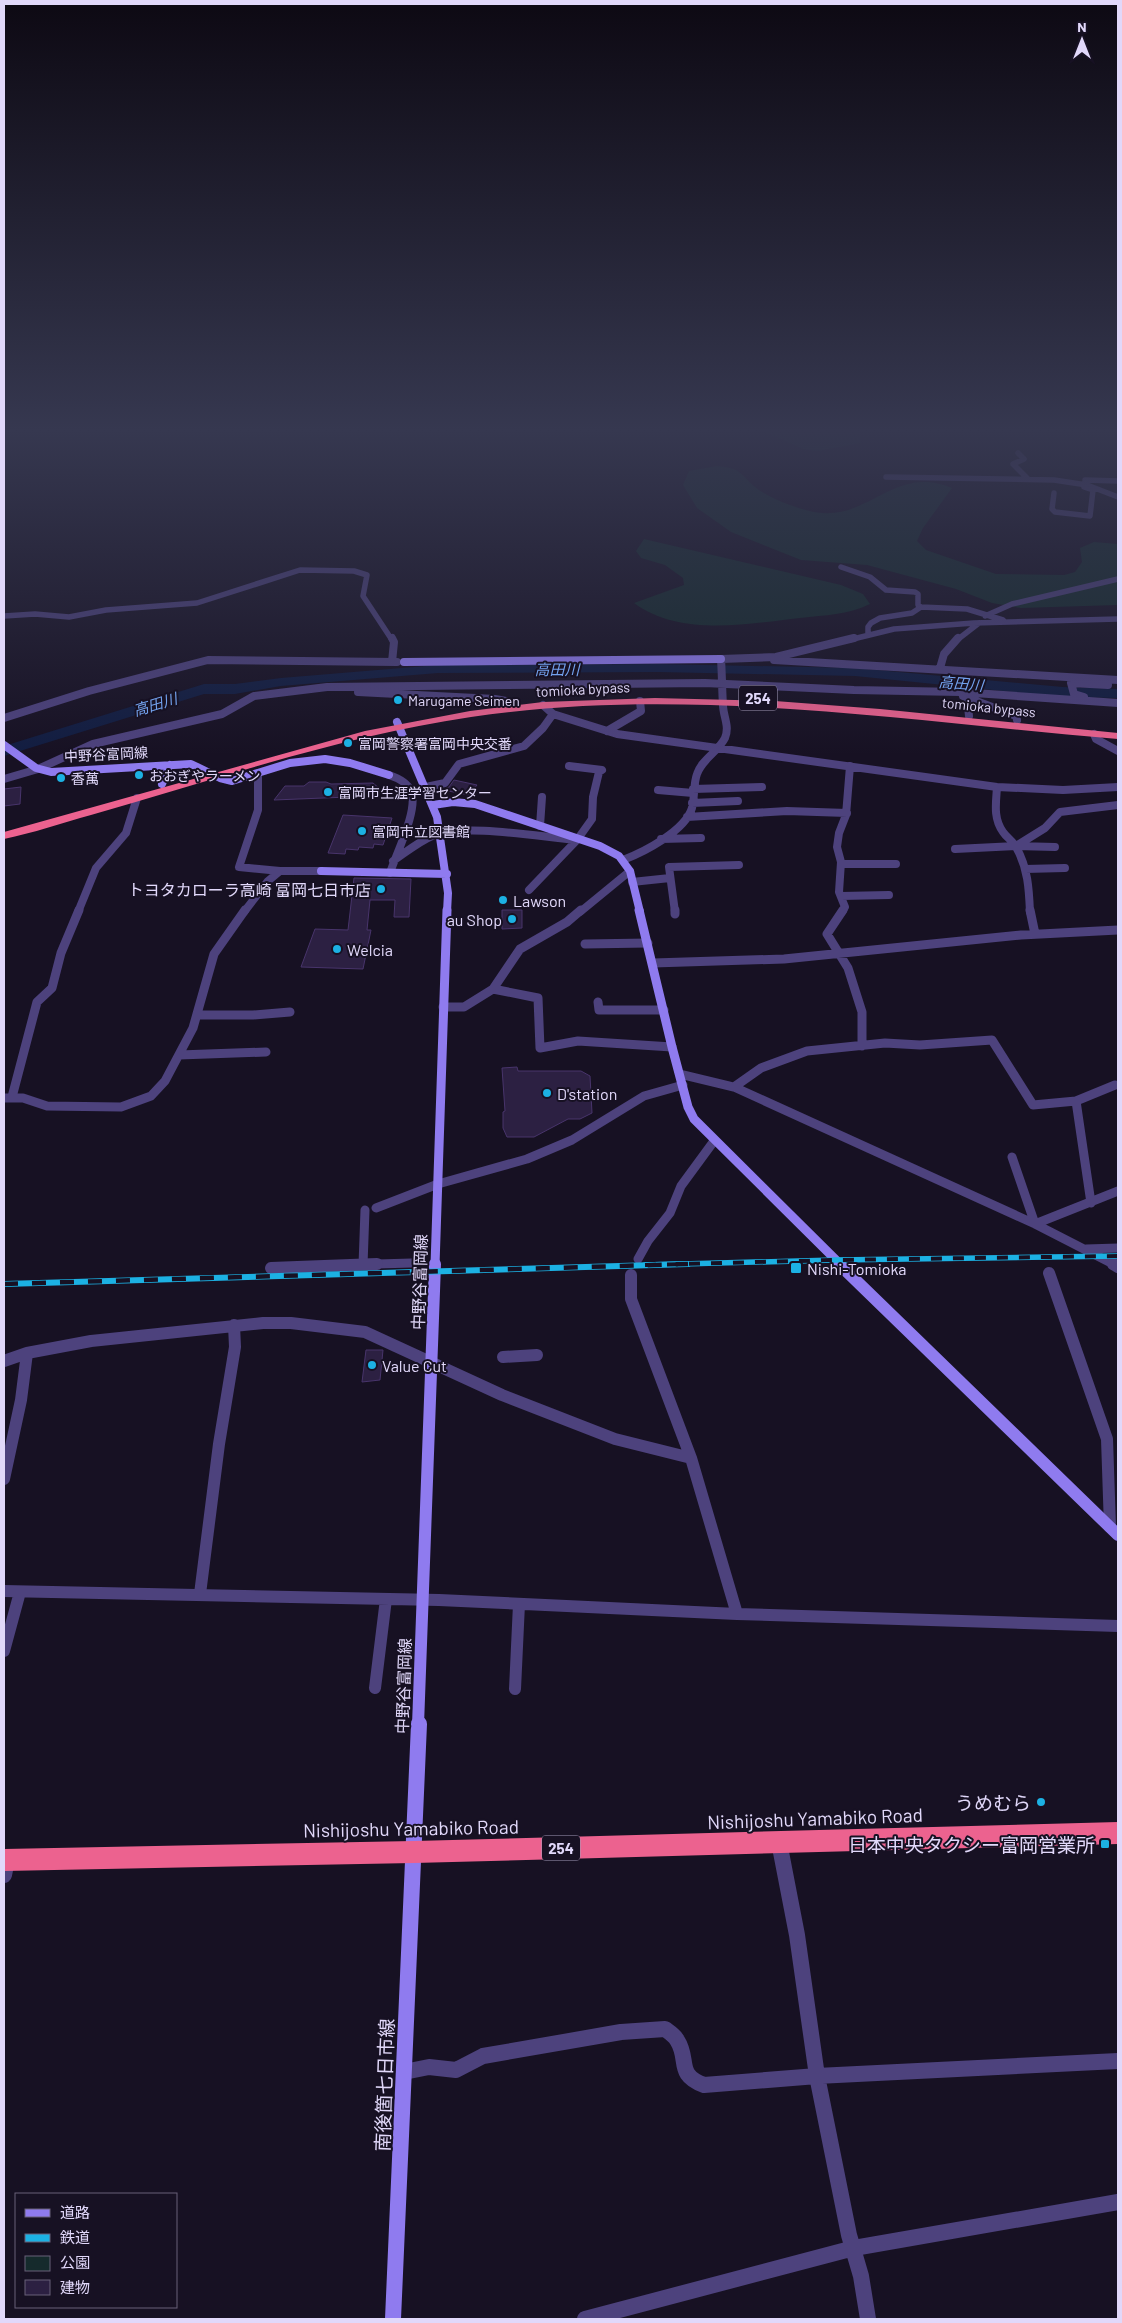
<svg xmlns="http://www.w3.org/2000/svg" width="1122" height="2323" font-family="Barlow,'Noto Sans JP',sans-serif">
  <style>
    .green { fill: #152a2c }
    .lines { fill: none; stroke-linecap: round; stroke-linejoin: round }
    .river { fill: #121d41; fill-rule: evenodd }
    .building { fill: #2c2042; stroke: #48346b }
    .street-far4 { stroke: #4d427d; stroke-width: 5.5 }
    .street-far3 { stroke: #4d427d; stroke-width: 8 }
    .street-far2 { stroke: #4d427d; stroke-width: 9 }
    .street-far1 { stroke: #4d427d; stroke-width: 12 }
    .street { stroke: #4d427d; stroke-width: 16 }
    .secondary-far3 { stroke: #8f7bef; stroke-width: 8 }
    .secondary-far2 { stroke: #8f7bef; stroke-width: 9 }
    .secondary-far1 { stroke: #8f7bef; stroke-width: 12 }
    .secondary { stroke: #8f7bef; stroke-width: 16 }
    .highway { fill: #ec628f; fill-rule: evenodd }
    .rail-far1-casing { stroke: #1cb1e3; stroke-width: 5.5 }
    .rail-casing { stroke: #1cb1e3; stroke-width: 6 }
    .rail-far1 { stroke: #171123; stroke-width: 4; stroke-dasharray: 11; stroke-linecap: butt }
    .rail { stroke: #171123; stroke-width: 4.5; stroke-dasharray: 14; stroke-linecap: butt }
    .poi-dot { fill: #1cb1e3; stroke: #171123; stroke-width: 2 }
    .labels { text-anchor: middle; dominant-baseline: central; stroke-width: 4; stroke-linejoin: round; paint-order: stroke }
    .far-street-label { font-size: 14px; fill: #e1d8fa; stroke: #171123 }
    .far-poi-label { font-size: 14px; fill: #e1d8fa; stroke: #171123; text-anchor: start }
    .far-water-label { font-size: 15px; font-style: italic; fill: #73a2ee; stroke: #171123 }
    .shield { fill: #171123; stroke: #a49cba; stroke-width: 1 }
    .shield-label { font-size: 15px; font-weight: bold; fill: #e1d8fa }
    .poi-label { font-size: 16px; fill: #e1d8fa; stroke: #171123; text-anchor: start }
    .street-label { font-size: 16px; fill: #e1d8fa; stroke: #171123 }
    .near-poi-label { font-size: 19px; fill: #e1d8fa; stroke: #171123; text-anchor: end }
    .near-street-label { font-size: 19px; fill: #e1d8fa; stroke: #171123 }
  </style>
  <rect width="100%" height="100%" fill="#171123"/>
  <path class="green" d="M761 430H863L860 435 861 443 818 451 803 449Z
    M717 466C741 468 739 473 755 487 768 498 805 512 822 513 871 517 896 465 952 488L923 528 917 541 926 550 996 574 1064 575 1075 572 1082 562 1080 548 1094 542 1118 544V605L1021 608 992 603 956 589 867 565 801 560 731 532 697 508 683 485 689 471Z
    M644 539 841 585 863 594 870 604C847 615 826 615 800 618 747 624 680 637 634 603L684 585 683 578 665 565 641 558 636 551Z"/>
  <g class="lines">
    <path class="river" d="M658 664 855 668 1063 687 1118 689V698L1063 697 855 676 658 672 438 673 281 686 235 694H204L4 756V746L204 684H235L281 678 438 665Z"/>
  </g>
  <path class="building" d="M454 780 477 785 469 795 443 790 449 787Z
    M309 782H326L331 784 373 783 380 789 373 796 274 800 285 786H304Z
    M21 787 20 804 4 806V789Z
    M343 815 392 818 383 845 374 844 373 848 359 847 358 850 346 849 345 854 328 853Z
    M354 878 411 879 409 917H394L395 900H370L367 930H371L363 969 301 967 315 929 348 930Z
    M502 910H522V928L502 929Z
    M517 1067 518 1071H581L590 1076 592 1113 580 1119H568L534 1137H507L503 1128V1112L505 1111 502 1068Z
    M366 1350H383L380 1380 362 1382Z"/>
  <g class="lines">
    <path class="street-far4" d="M1018 453 1024 459 1013 464 1027 478
      M886 477 1054 480 1087 485 1118 497
      M1085 480 1118 481
      M1054 493 1052 509 1055 512 1090 516 1093 490 1084 487
      M841 567 870 577 886 590 915 592 918 594V605L921 607
      M4 616 35 614 69 617 106 610 197 603 300 570 354 571 367 575 363 596 392 640
      M985 616 1012 604 1118 579
      M868 633V627L871 623 880 618 912 613 921 607 967 609 1003 620
      M849 640 894 629 974 623 1118 619
      M957 640 979 623"/>
    <path class="street-far3" d="M392 638 394 642 392 662
      M774 660 1118 680
      M940 668 944 654 958 638
      M358 692 495 699 506 701 508 704
      M963 696 1016 716 1017 720
      M967 697 969 716
      M1084 697 1074 694 1071 683 1108 685
      M543 705 553 714 617 734 997 787 1063 790 1118 787
      M4 718 89 691 208 660 397 662
      M607 731 641 711 640 701
      M1094 734 1096 739 1118 751
      M258 773V810L239 867 280 871
      M389 775C398 778 407 782 411 791 419 809 396 854 390 873
      M4 779 38 769 93 744 222 714 254 696 327 687 705 683 854 690 960 692 1118 703
      M426 787 445 783 459 764 524 746 543 728 553 714
      M997 787C996 803 993 818 1003 832 1007 838 1013 841 1016 847 1028 868 1029 889 1030 912
      M693 789 762 787
      M658 790 693 793
      M692 803 738 801
      M687 817 787 811 847 813
      M540 826 542 797
      M661 839 701 838
      M1016 846 1055 847
      M955 849 1016 846 1045 828 1060 812 1118 805
      M623 860C644 852 685 831 692 808 695 797 693 785 697 774 702 759 718 752 725 738 730 726 723 716 723 705 722 690 722 674 721 659L776 657 854 638
      M393 861C405 853 418 842 432 836 466 823 539 837 577 840
      M841 864H896
      M1025 869 1065 868
      M632 882 670 878
      M529 890 577 840 592 819 593 797 599 772 602 770 569 766
      M841 896 889 895
      M78 912 96 868 126 833 137 798
      M244 912 268 881 280 871H321
      M580 912 630 871
      M675 912 669 867 739 865
      M842 912 845 907 839 892 841 862 837 847 839 833 846 815 850 766"/>
    <path class="street-far2" d="M675 910V914
      M843 910 827 934 848 968 862 1012V1046
      M1030 910 1035 934
      M585 944 648 943
      M653 963 784 959 1021 935 1118 930
      M493 989 538 998 540 1048 578 1041 672 1047
      M598 1002 599 1010H664
      M443 1007H464L493 989 520 949 567 922 581 910
      M197 1015H253L290 1012
      M179 1055 266 1052
      M680 1074 734 1087 1035 1224 1115 1265
      M734 1087 761 1068 807 1051 885 1043 920 1045 992 1040 1033 1105 1076 1101 1115 1085
      M12 1097 37 1002 52 988 61 953 79 910
      M4 1098H23L47 1106 121 1107 151 1096 165 1081 193 1028 214 954 245 910
      M1076 1101 1091 1203
      M1012 1157 1035 1224 1118 1191
      M376 1208 438 1184 527 1159 572 1140 644 1096 683 1085
      M1086 1249 1118 1248
      M638 1259 648 1241 670 1213 681 1186 714 1141
      M342 1265 412 1263
      M363 1265 365 1210"/>
    <path class="street-far1" d="M1113 1264 1118 1267
      M271 1268 377 1264
      M1049 1273 1107 1439 1110 1527
      M631 1275V1299L691 1458 737 1614
      M503 1357 537 1355
      M4 1361 27 1353 91 1341 263 1323H291L365 1332 502 1395 615 1439 691 1458
      M4 1479 21 1400 27 1353
      M4 1591 439 1600 737 1614 1118 1626
      M200 1594 219 1444 235 1347 234 1325
      M4 1651 20 1592
      M375 1688 386 1599
      M515 1689 519 1604"/>
    <path class="street" d="M779 1842 797 1935 817 2076 849 2235 861 2276 868 2319
      M4 1875 7 1860
      M404 2072 429 2067 456 2070 483 2056 621 2032 665 2029C669 2032 674 2035 677 2040 690 2060 675 2074 704 2085L817 2076 1118 2061
      M585 2319 854 2248 1118 2202"/>
    <path class="secondary-far3" d="M404 662 721 659
      M397 722 437 817 448 893 447 912
      M4 745 36 768 51 772 191 764 220 778 232 781 290 763 325 759 350 763 389 775
      M162 784 170 765
      M433 805 453 802 475 804 600 846 619 856 630 871 640 912
      M321 871 447 874"/>
    <path class="secondary-far2" d="M639 910 672 1047 688 1107 694 1119 841 1265
      M435 1265 447 910"/>
    <path class="secondary-far1" d="M839 1264 1118 1535
      M418 1725 435 1264"/>
    <path class="secondary" d="M393 2319 419 1724"/>
    <path class="highway" d="M655 698 775 701 880 709 1118 733V739C903 721 687 685 471 717 342 736 217 779 91 815 62 823 33 833 4 839V832L365 731 470 711 543 702Z
      M1118 1822V1844L414 1863 4 1871V1849L414 1841Z"/>
    <g class="rail-far1-casing">
      <path id="rail-far1" d="M645 1265 835 1260 1118 1256"/>
    </g>
    <g class="rail-casing">
      <path id="rail" d="M4 1284 688 1264"/>
    </g>
    <use href="#rail-far1" class="rail-far1"/>
    <use href="#rail" class="rail"/>
  </g>
  <linearGradient id="sky" x2="0" y2="1"><stop stop-color="#0d0913"/><stop offset="0.57" stop-color="#363850"/><stop offset="1" stop-color="#363850" stop-opacity="0"/></linearGradient>
  <rect width="1122" height="755" fill="url(#sky)"/>
  <g class="poi-dot">
    <circle cx="398" cy="700" r="5"/>
    <circle cx="348" cy="743" r="5"/>
    <circle cx="139" cy="775" r="5"/>
    <circle cx="61" cy="778" r="5"/>
    <circle cx="328" cy="792" r="5"/>
    <circle cx="362" cy="831" r="5"/>
    <circle cx="381" cy="889" r="5"/>
    <circle cx="503" cy="900" r="5"/>
    <circle cx="512" cy="919" r="5"/>
    <circle cx="337" cy="949" r="5"/>
    <circle cx="547" cy="1093" r="5"/>
    <rect x="790" y="1262" width="12" height="12" rx="2.5"/>
    <circle cx="372" cy="1365" r="5"/>
    <circle cx="1041" cy="1802" r="5"/>
    <rect x="1100" y="1839" width="10" height="10" rx="2.5"/>
  </g>
  <g class="labels">
    <g class="far-street-label">
      <text transform="translate(583 689) rotate(-3)">tomioka bypass</text>
      <text transform="translate(989 707) rotate(6)">tomioka bypass</text>
      <text transform="translate(106 754) rotate(-3)">中野谷富岡線</text>
    </g>
    <g class="far-poi-label">
      <text x="408" y="700">Marugame Seimen</text>
      <text x="358" y="743">富岡警察署富岡中央交番</text>
      <text x="149" y="775">おおぎやラーメン</text>
      <text x="71" y="778">香萬</text>
      <text x="338" y="792">富岡市生涯学習センター</text>
      <text x="372" y="831">富岡市立図書館</text>
    </g>
    <g class="far-water-label">
      <text x="557" y="669">高田川</text>
      <text transform="translate(961 683) rotate(5)">高田川</text>
      <text transform="translate(155 704) rotate(-17)">高田川</text>
    </g>
    <g class="shield">
      <rect x="739" y="685.5" width="38" height="25" rx="4"/>
      <rect x="542" y="1835.5" width="38" height="25" rx="4"/>
    </g>
    <g class="shield-label">
      <text x="758" y="698">254</text>
      <text x="561" y="1848">254</text>
    </g>
    <g class="poi-label">
      <text x="371" y="889" text-anchor="end">トヨタカローラ高崎 富岡七日市店</text>
      <text x="513" y="900">Lawson</text>
      <text x="502" y="919" text-anchor="end">au Shop</text>
      <text x="347" y="949">Welcia</text>
      <text x="557" y="1093">D'station</text>
      <text x="807" y="1268">Nishi-Tomioka</text>
      <text x="382" y="1365">Value Cut</text>
    </g>
    <g class="street-label">
      <text transform="translate(419 1282) rotate(-88)">中野谷富岡線</text>
      <text transform="translate(403 1686) rotate(-88)">中野谷富岡線</text>
    </g>
    <g class="near-poi-label">
      <text x="1031" y="1802">うめむら</text>
      <text x="1095" y="1844">日本中央タクシー富岡営業所</text>
    </g>
    <g class="near-street-label">
      <text transform="translate(815 1818) rotate(-2)">Nishijoshu Yamabiko Road</text>
      <text transform="translate(411 1828) rotate(-1)">Nishijoshu Yamabiko Road</text>
      <text transform="translate(384 2085) rotate(-88)">南後箇七日市線</text>
    </g>
  </g>
  <rect width="1122" height="2323" fill="none" stroke="#e1d8fa" stroke-width="10"/>
  <rect x="15" y="2193" width="162" height="115" fill="#171123" stroke="#686179"/>
  <rect x="25" y="2209" width="25" height="8" fill="#8f7bef" stroke="#686179"/>
  <text x="60" y="2218" font-size="15" fill="#e1d8fa">道路</text>
  <rect x="25" y="2234" width="25" height="8" fill="#1cb1e3" stroke="#686179"/>
  <text x="60" y="2243" font-size="15" fill="#e1d8fa">鉄道</text>
  <rect x="25" y="2256" width="25" height="15" fill="#152a2c" stroke="#686179"/>
  <text x="60" y="2268" font-size="15" fill="#e1d8fa">公園</text>
  <rect x="25" y="2280" width="25" height="15" fill="#2c2042" stroke="#686179"/>
  <text x="60" y="2293" font-size="15" fill="#e1d8fa">建物</text>
  <g transform="translate(1082 40)" stroke="#171123" stroke-width="4" paint-order="stroke">
  <path d="M0-4L9 19L0 12L-9 19Z" fill="#e1d8fa"/>
  <text y="-8" font-size="14" font-weight="bold" text-anchor="middle" fill="#e1d8fa">N</text>
  </g>
</svg>
